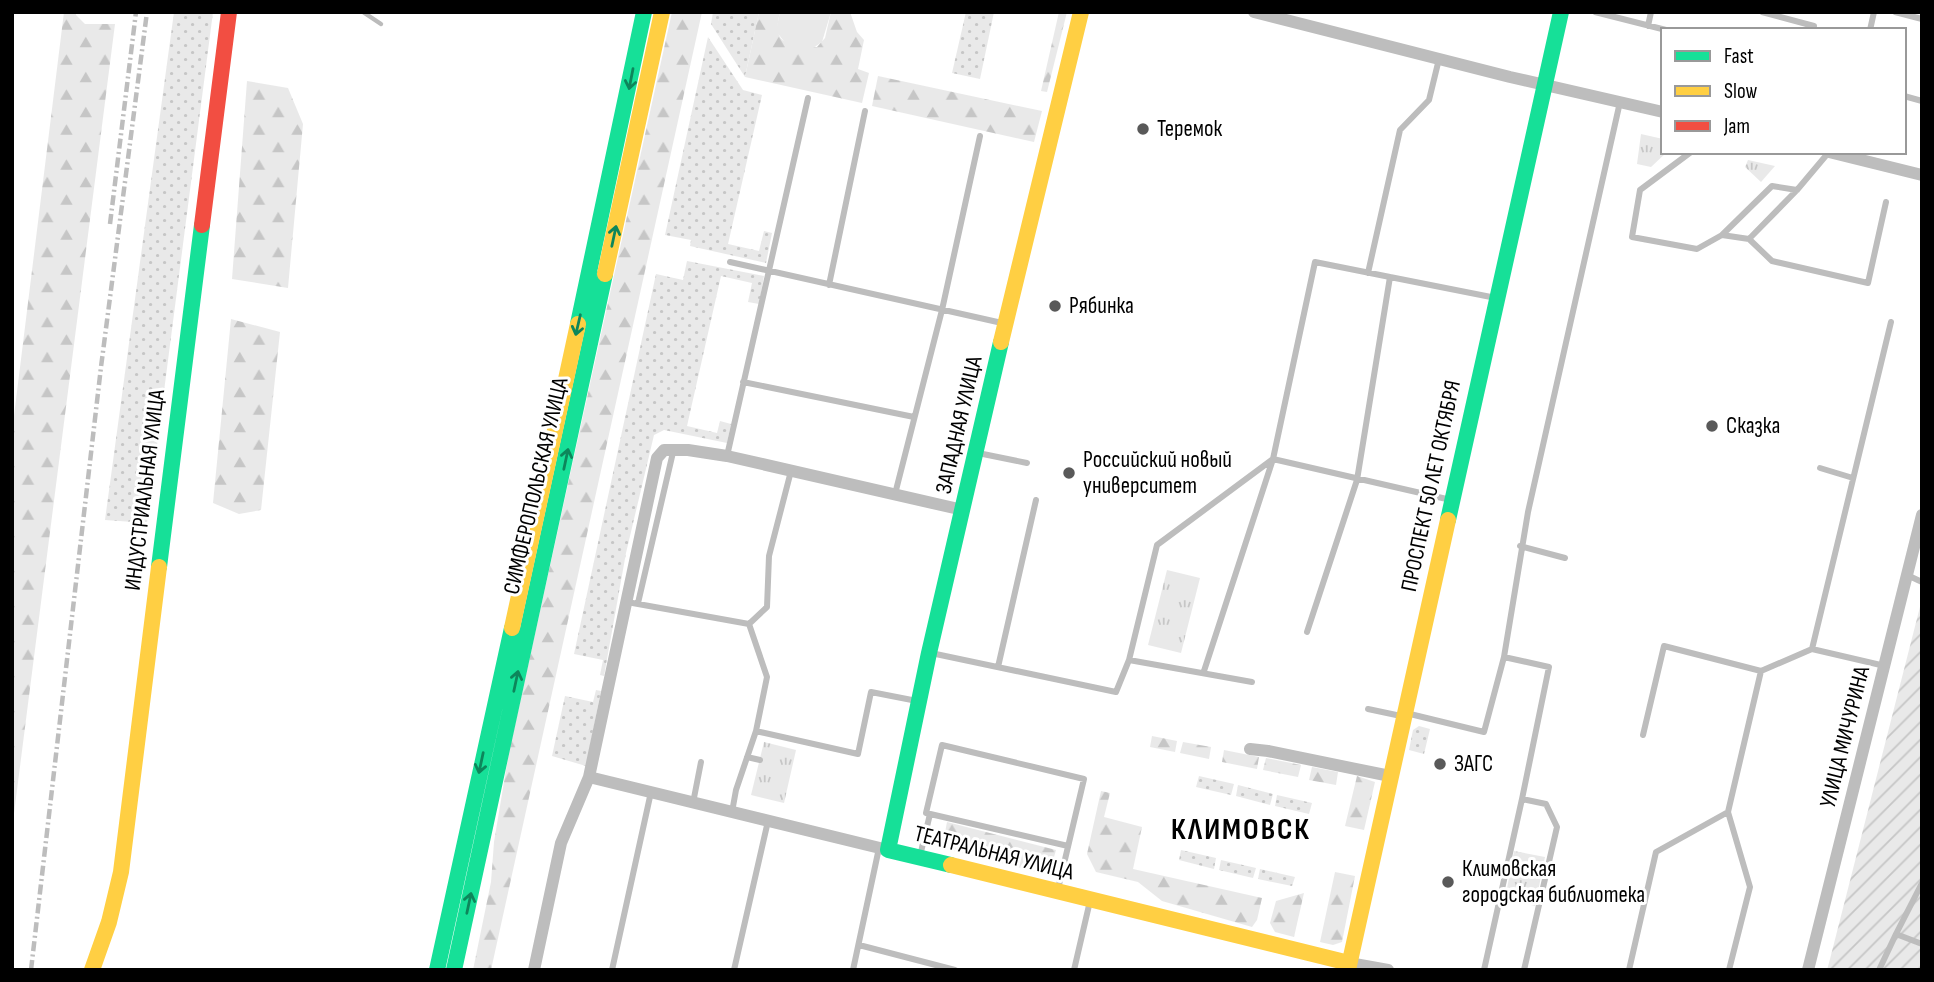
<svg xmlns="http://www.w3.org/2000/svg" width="1934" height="982" font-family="'Sofia Sans Condensed',sans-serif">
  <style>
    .grass { fill: url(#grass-dots) }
    .forest { fill: url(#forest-firs) }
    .park { fill: url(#park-tufts) }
    .garden { fill: url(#garden-furrows) }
    .pitch { fill: #e9e9e9 }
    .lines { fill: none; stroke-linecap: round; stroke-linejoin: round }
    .stream { stroke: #bbb; stroke-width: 4.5 }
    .lane { stroke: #bdbdbd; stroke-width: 6 }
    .street { stroke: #bdbdbd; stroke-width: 12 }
    .fast { stroke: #16e098; stroke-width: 16 }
    .slow { stroke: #ffcf43; stroke-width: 16 }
    .jam { stroke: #f24e42; stroke-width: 16 }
    .rail { stroke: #bdbdbd; stroke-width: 4.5; stroke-dasharray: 10 3.5 2 3.5; stroke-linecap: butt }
    .oneway { stroke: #0d865b }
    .poi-dot { fill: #595959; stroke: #fff; stroke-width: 2.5 }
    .labels { text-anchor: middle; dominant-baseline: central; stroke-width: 6; stroke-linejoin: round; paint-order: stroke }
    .poi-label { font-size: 23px; fill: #000; stroke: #fff; text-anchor: start }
    .street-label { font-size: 23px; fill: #000; stroke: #fff }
    .district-label { font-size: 30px; font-weight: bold; letter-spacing: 2px; fill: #000; stroke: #fff }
  </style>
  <defs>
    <pattern id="grass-dots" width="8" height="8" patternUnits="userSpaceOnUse" patternTransform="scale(1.75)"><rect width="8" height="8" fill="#e9e9e9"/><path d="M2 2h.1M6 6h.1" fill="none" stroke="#c6c6c6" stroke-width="1.8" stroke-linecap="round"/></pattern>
    <pattern id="forest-firs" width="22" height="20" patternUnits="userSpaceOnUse" patternTransform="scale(1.75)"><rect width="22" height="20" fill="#e9e9e9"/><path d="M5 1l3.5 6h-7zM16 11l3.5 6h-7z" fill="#c6c6c6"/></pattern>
    <pattern id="park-tufts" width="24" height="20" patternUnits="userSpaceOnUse" patternTransform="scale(1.75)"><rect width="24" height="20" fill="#e9e9e9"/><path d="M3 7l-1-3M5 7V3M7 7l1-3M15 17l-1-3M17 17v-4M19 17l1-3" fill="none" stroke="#c6c6c6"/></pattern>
    <pattern id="garden-furrows" width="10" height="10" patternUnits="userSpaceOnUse" patternTransform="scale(1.75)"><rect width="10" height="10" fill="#e9e9e9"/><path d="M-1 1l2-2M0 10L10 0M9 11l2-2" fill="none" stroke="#c6c6c6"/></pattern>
  </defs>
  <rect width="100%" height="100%" fill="#fff"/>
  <path class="grass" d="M174 12H213L147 523 105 520Z
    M713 12H759L745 77 711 24Z
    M966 12H994L980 79 952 73Z
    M708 37 743 90 762 95 728 244 759 251 764 231 772 233 766 263 690 246 691 240 665 235Z
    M687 261 764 276 759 304 748 302 752 283 721 276 687 426 717 433 720 421 731 424 727 443 664 430 654 435 626 553 604 676 600 675 603 660 574 654 656 274 683 280Z
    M596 690 601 691 586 766 552 756 565 696 593 702Z
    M1419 726 1430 729 1424 754 1409 750 1413 730Z
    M1199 776 1234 784 1231 795 1196 787Z
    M1238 785 1273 794 1270 805 1236 796Z
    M1277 795 1312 803 1309 814 1275 806Z
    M1181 850 1216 858 1214 869 1179 860Z
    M1221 860 1256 868 1253 878 1219 870Z
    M1260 869 1295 877 1292 886 1258 879Z"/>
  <path class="forest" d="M64 12H76V15L85 24H115L12 829V432Z
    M672 12H702L491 970H473L491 882 494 842 509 752Z
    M759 12H780C771 47 790 45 817 47L825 38 831 12H850L857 32 864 40 858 69 869 73 862 103 745 77Z
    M1059 12H1067L1047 92 1041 91Z
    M878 76 1042 111 1034 142 872 106Z
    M247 81 288 88 303 124 288 288 232 279Z
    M231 319 280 332 261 510 239 514 213 503Z
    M1152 736 1177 741 1175 752 1150 747Z
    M1183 742 1211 747 1209 759 1180 753Z
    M1224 750 1259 757 1257 769 1222 762Z
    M1266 758 1301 765 1298 777 1263 770Z
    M1312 767 1338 772 1336 785 1309 780Z
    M1357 776 1375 782 1364 830 1345 826Z
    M1101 791 1110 793 1104 817 1142 827 1133 869 1262 898 1257 920 1252 927 1162 901 1138 882 1096 872 1087 854Z
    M947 822 1056 850 1049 875 942 848Z
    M1335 872 1355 876 1342 942 1333 945 1320 942Z
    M1304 893 1294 937 1275 932 1270 923 1276 901Z"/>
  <path class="park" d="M1641 134 1663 139V152H1667L1651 167 1637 164Z
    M1748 160 1775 166 1761 182 1745 167Z
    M1167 570 1200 578 1181 653 1148 645Z
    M764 742 796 750 784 803 751 795Z
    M1514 851 1545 857 1535 906 1505 899Z"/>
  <path class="garden" d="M1922 599V970H1827L1830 959Z"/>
  <path class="pitch" d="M780 12H831L822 42 810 50 786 44 776 31Z"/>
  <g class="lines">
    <path class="stream" d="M363 12 381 24"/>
    <path class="lane" d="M1595 12 1666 30
      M1762 12 1814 26
      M1895 12 1922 19
      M1648 26 1651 12
      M1870 30 1874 12
      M1904 96 1922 101
      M1691 152 1640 190 1632 237 1697 249 1722 235 1749 239 1772 261 1868 283 1886 202
      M1722 235 1772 186 1797 190
      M1749 239 1797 190 1829 152
      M730 262 1002 323
      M1368 273 1400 130 1429 100 1439 59
      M829 285 865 111
      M743 382 914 417
      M978 453 1027 463
      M727 456 808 98
      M1820 468 1853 478
      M895 494 942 310 980 136
      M1520 546 1565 558
      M1907 575 1922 582
      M627 602 749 624 767 607 769 556 791 471
      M638 603 674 448
      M1307 632 1357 480 1390 277 1496 298
      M1812 649 1891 322
      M931 653 1116 692 1129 660 1252 682
      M1504 657 1549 667 1522 799
      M1129 660 1157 545 1273 459 1315 262 1390 277
      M998 667 1036 500
      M1204 671 1273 459 1451 500
      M1368 709 1401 716
      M1406 713 1484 732 1504 657 1528 512 1620 102
      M756 731 858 754 871 692 917 701
      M1643 735 1664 646 1761 671
      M747 757 760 760
      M693 803 701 762
      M732 812 736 790 756 731 767 677 749 624
      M920 856 930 814
      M1058 889 1084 779 942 745 926 813 1068 846
      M1896 934 1922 883
      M859 945 955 970
      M612 970 651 792
      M734 970 768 821
      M853 970 879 848
      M1074 970 1090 901
      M1484 970 1522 799 1546 804 1557 827 1524 970
      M1629 970 1656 852 1728 812
      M1729 970 1750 887 1728 812 1761 671 1812 649 1885 666
      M1879 970 1896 934 1922 944"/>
    <path class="street" d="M1254 12 1510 77 1663 112
      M1829 152 1922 175
      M1250 749 1268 751 1390 776
      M589 777 888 850
      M1349 963 1388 970
      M534 970 561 843 589 777 657 458 664 450H688L727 456 963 510
      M1808 970 1922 515"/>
    <path class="fast" d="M578 324 644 12
      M1448 520 1561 12
      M159 567 202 225
      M951 865 888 850 929 653 1001 342
      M437 970 512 628
      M454 970 605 274"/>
    <path class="slow" d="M605 274 662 12
      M1001 342 1081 12
      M512 628 578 324
      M951 865 1349 963
      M92 970 109 922 121 872 159 567
      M1348 970 1448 520"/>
    <path class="jam" d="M202 225 229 12"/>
    <path class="rail" d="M110 224 136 12
      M31 970 101 367 147 12"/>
  </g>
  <defs><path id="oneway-shaft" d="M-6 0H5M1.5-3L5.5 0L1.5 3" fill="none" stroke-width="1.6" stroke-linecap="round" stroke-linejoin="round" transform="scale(1.75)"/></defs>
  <g class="oneway">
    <use href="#oneway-shaft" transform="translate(631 79) rotate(101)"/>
    <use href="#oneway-shaft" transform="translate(614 236) rotate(-78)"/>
    <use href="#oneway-shaft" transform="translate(578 325) rotate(103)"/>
    <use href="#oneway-shaft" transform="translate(566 459) rotate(-78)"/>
    <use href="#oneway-shaft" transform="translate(516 681) rotate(-78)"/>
    <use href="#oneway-shaft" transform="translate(481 763) rotate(102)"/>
    <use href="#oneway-shaft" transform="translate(469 903) rotate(-78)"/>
  </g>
  <g class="poi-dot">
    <circle cx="1143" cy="129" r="7"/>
    <circle cx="1055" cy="306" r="7"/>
    <circle cx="1712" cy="426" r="7"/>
    <circle cx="1069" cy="473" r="7"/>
    <circle cx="1440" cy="764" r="7"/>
    <circle cx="1448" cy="882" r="7"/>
  </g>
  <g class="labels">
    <g class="poi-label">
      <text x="1157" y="129">Теремок</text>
      <text x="1069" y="306">Рябинка</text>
      <text x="1726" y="426">Сказка</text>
      <text x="1083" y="460">Российский новый<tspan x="1083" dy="26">университет</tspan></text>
      <text x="1454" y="764">ЗАГС</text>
      <text x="1462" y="869">Климовская<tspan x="1462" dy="26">городская библиотека</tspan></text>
    </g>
    <g class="street-label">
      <text transform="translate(959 425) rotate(-77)">ЗАПАДНАЯ УЛИЦА</text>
      <text transform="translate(536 486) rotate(-77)">СИМФЕРОПОЛЬСКАЯ УЛИЦА</text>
      <text transform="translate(1431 486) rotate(-78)">ПРОСПЕКТ 50 ЛЕТ ОКТЯБРЯ</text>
      <text transform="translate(145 490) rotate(-83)">ИНДУСТРИАЛЬНАЯ УЛИЦА</text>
      <text transform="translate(1845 737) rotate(-76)">УЛИЦА МИЧУРИНА</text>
      <text transform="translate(994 853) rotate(14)">ТЕАТРАЛЬНАЯ УЛИЦА</text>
    </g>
    <g class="district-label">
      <text x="1241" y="830">КЛИМОВСК</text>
    </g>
  </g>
  <rect width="1934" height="982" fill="none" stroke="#000000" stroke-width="28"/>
  <rect x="1661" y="28" width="245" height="126" fill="#ffffff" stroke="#999999" stroke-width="2"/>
  <rect x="1675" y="51" width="35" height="10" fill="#16e098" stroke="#999999" stroke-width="2"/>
  <text x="1724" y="63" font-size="21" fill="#000000">Fast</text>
  <rect x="1675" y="86" width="35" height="10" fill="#ffcf43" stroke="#999999" stroke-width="2"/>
  <text x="1724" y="98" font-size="21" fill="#000000">Slow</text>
  <rect x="1675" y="121" width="35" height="10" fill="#f24e42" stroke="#999999" stroke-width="2"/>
  <text x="1724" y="133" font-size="21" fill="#000000">Jam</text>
</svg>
